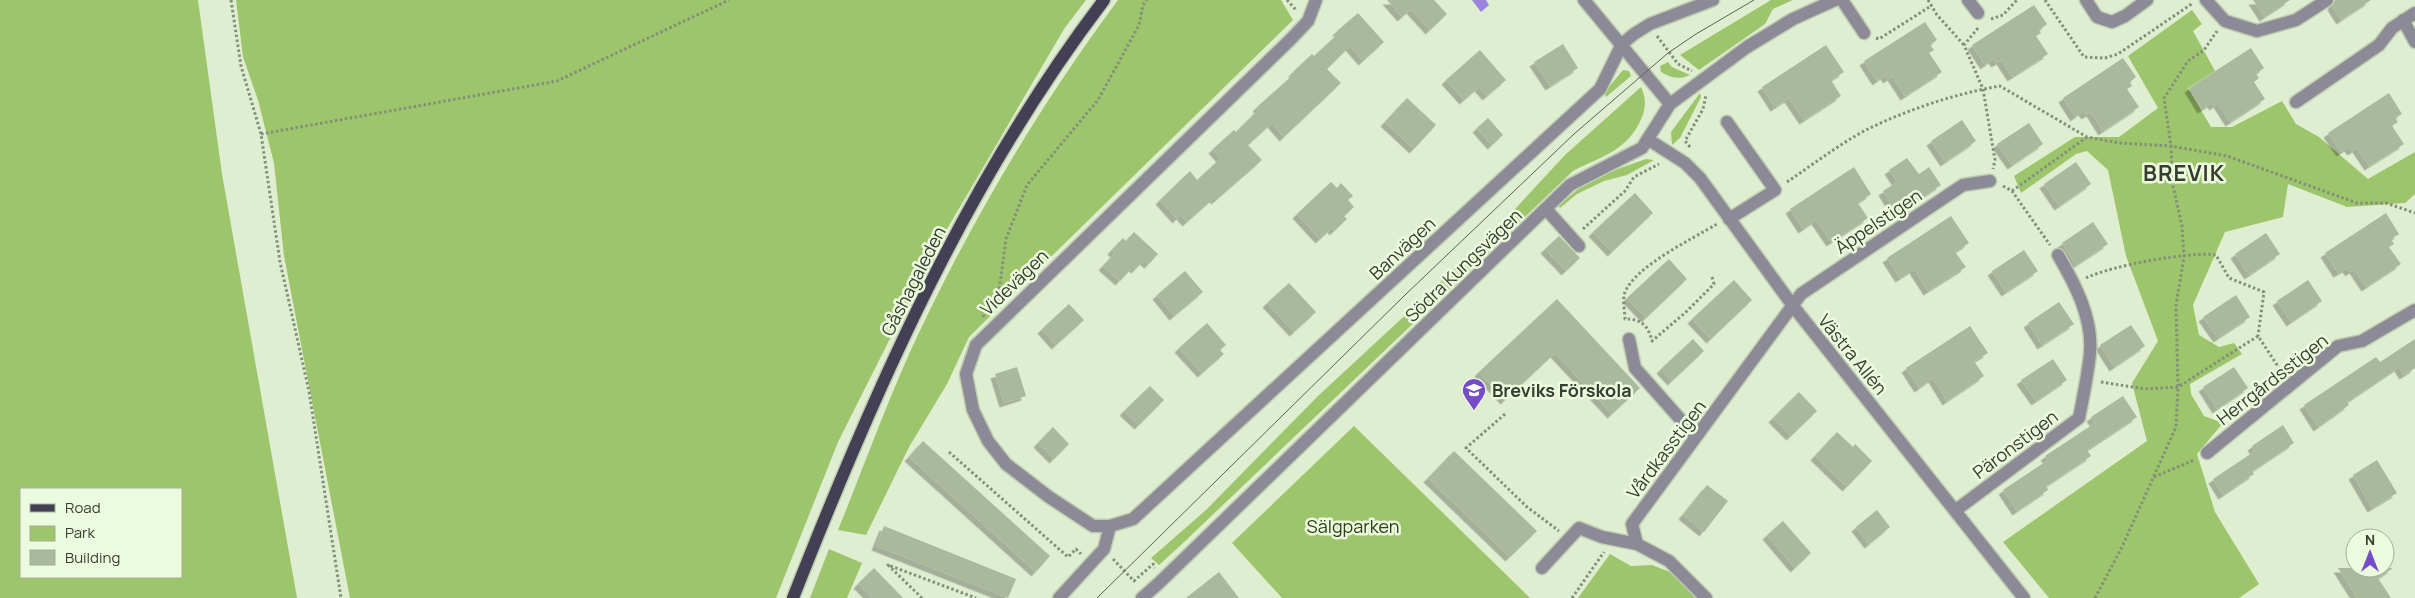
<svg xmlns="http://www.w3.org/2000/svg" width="2415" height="598" font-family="Manrope,sans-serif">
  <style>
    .green { fill: #9dc56b; fill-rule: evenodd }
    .water { fill: #9b84db }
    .building { fill: #aab89b; filter: url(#shadow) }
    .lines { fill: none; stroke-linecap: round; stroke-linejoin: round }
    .minor-casing { stroke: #bdcbb0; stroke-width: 15 }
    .major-casing { stroke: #bdcbb0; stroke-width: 15 }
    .path { stroke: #848f7a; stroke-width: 3; stroke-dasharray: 2.5 2.5; stroke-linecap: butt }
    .minor { stroke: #8c8a96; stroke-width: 12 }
    .major { stroke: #433f54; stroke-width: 12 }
    .tram { stroke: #5a6252; stroke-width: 1 }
    .labels { text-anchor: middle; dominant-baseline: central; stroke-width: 5; stroke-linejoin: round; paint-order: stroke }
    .street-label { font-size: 18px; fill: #373d31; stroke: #ecfbdd }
    .poi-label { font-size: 18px; font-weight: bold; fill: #373d31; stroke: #ecfbdd; text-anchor: start }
    .park-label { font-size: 18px; fill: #2d3d18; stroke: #ecfbdd }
    .district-label { font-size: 22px; font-weight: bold; letter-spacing: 1px; fill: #373d31; stroke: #ecfbdd }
  </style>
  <defs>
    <filter id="shadow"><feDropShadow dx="-4.5" dy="4.5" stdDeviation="0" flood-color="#0004"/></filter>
  </defs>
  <rect width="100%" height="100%" fill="#dfeed0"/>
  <path class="green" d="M0 0H198L222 174 297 598H0ZM21 489H181V577H21Z
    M236 0H1086L1064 29 933 253 838 442 776 598H350L284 256 274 163 258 100 243 57Z
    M1118 0H1281L1293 20 969 337 947 384 909 447 866 535 838 530C862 471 884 410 910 352 967 228 1037 109 1118 0Z
    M1771 0H1793L1773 9 1765 24 1699 70 1680 55Z
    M2192 10 2202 24 2193 31 2215 71 2188 88 2211 127H2232L2282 101 2296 124 2319 137 2368 179 2415 152V194L2405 203 2347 207 2288 184 2283 217 2225 232 2193 305 2199 335 2219 347 2234 343 2242 354 2190 384 2191 394 2204 416 2223 423 2197 454 2215 512 2259 584 2239 598H2049L2003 542 2147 441 2132 383 2158 341 2126 256 2108 170 2087 151 2076 154 2021 193 2014 176 2075 137H2119L2158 108 2128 56Z
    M1668 62 1672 67 1690 75C1679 80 1671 78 1661 72L1660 66Z
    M1623 70 1629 71 1631 76 1606 97 1604 93Z
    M1641 87C1646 97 1646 107 1642 117 1628 151 1602 156 1573 171L1181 545 1159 565 1151 558 1206 510 1318 396 1427 295 1516 208 1565 155Z
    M1700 93 1701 97 1680 138 1672 145 1671 132Z
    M1646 159 1654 160 1627 175 1604 181 1577 194 1560 208 1558 206 1583 185 1615 170Z
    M1354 426 1530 598H1282L1232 543Z
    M829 549 862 563 847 598H810Z
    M1610 554 1631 566 1652 565 1670 572 1696 598H1578Z"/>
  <path class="water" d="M1472 0H1486L1489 5 1481 12Z"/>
  <path class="building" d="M1387 0H1434L1447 14 1430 30 1411 9 1402 17Z
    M2253 0H2290L2264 17Z
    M2335 0H2371L2341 20 2332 6Z
    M2034 5 2047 24 2039 30 2041 33 2036 36 2048 54 2012 77 2001 60 1996 63 1993 59 1985 65 1972 45Z
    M1358 13 1384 42 1363 61 1350 46 1327 69 1341 83 1284 137 1272 123 1248 145 1262 160 1216 200 1214 198 1187 222 1181 215 1177 219 1160 200 1190 171 1197 180 1221 158 1213 149 1234 130 1236 132 1259 109 1257 107 1294 74 1293 72 1312 54 1314 56 1339 33 1337 31Z
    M1925 22 1937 40 1930 45 1934 50 1929 53 1942 72 1905 96 1892 76 1888 79 1885 75 1877 81 1864 61Z
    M1563 44 1578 68 1550 86 1534 62Z
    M1826 45 1844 72 1831 80 1841 96 1804 120 1789 98 1775 107 1762 87Z
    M2251 48 2264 68 2256 74 2259 78 2254 82 2265 99 2230 122 2218 103 2214 106 2212 103 2202 109 2189 88Z
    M1480 50 1506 80 1487 96 1479 87 1464 100 1446 80Z
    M2123 58 2136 77 2130 82 2132 86 2127 89 2139 107 2103 131 2091 112 2086 115 2083 111 2075 117 2063 98Z
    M2389 93 2402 114 2395 118 2398 122 2392 126 2404 144 2369 166 2357 148 2352 151 2349 147 2341 152 2328 133Z
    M1407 98 1436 125 1414 149 1385 122Z
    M1488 118 1503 135 1492 145 1477 128Z
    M1962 120 1976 141 1945 162 1931 141Z
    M2029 123 2043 144 2012 165 1997 144Z
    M1907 158 1919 174 1929 167 1941 185 1897 214 1883 191 1897 182 1889 170Z
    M2076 162 2091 184 2059 206 2044 184Z
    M1854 167 1871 194 1858 203 1868 218 1831 242 1816 220 1803 229 1790 209Z
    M1331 182 1337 188 1341 183 1353 196 1348 200 1354 207 1344 216 1347 219 1334 231 1332 228 1320 239 1297 214Z
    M1635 193 1653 213 1612 252 1593 232Z
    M2386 213 2399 234 2391 239 2394 244 2389 247 2401 264 2366 287 2354 269 2350 272 2347 268 2338 273 2325 253Z
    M1951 216 1969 243 1955 252 1966 267 1928 291 1914 269 1900 278 1887 258Z
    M2093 222 2108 244 2076 265 2062 243Z
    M1134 232 1158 254 1149 264 1144 260 1136 269 1133 267 1120 281 1103 266 1115 253 1112 250 1123 238 1126 241Z
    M2266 233 2280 254 2249 275 2235 254Z
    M1559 236 1580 258 1566 271 1545 249Z
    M2024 250 2038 271 2006 292 1992 271Z
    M1669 259 1687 279 1646 318 1627 298Z
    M1185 271 1203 292 1174 316 1157 295Z
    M1734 280 1752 300 1711 339 1692 319Z
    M2308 280 2322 301 2291 322 2277 301Z
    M1289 283 1316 312 1294 332 1267 303Z
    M2236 295 2250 317 2218 338 2203 317Z
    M1557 299 1640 388 1612 414 1555 353 1505 400 1479 372Z
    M2059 302 2074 324 2042 345 2028 323Z
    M1069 304 1084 320 1056 345 1042 329Z
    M1207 323 1226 345 1220 350 1224 354 1202 373 1179 348Z
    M2131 325 2145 346 2114 367 2100 345Z
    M1970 326 1988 353 1974 361 1984 376 1947 401 1933 378 1919 388 1906 368Z
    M1693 339 1704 351 1672 381 1661 369Z
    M2415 339V368L2404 375 2399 367 2347 402 2349 405 2318 427 2304 405 2376 357 2380 362Z
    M2053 359 2067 380 2036 401 2021 380Z
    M1017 367 1026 396 1004 403 995 374Z
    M2234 367 2248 388 2217 409 2203 387Z
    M1150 386 1164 400 1139 425 1124 411Z
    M1799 392 1817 411 1791 436 1773 418Z
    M2123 396 2137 417 2087 450 2091 456 2046 486 2048 490 2017 511 2003 490 2048 460 2045 456 2095 423 2091 417Z
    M2283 425 2294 443 2252 471 2254 474 2223 495 2213 479 2255 451 2252 446Z
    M1053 427 1069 444 1054 459 1038 443Z
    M1837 432 1853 447 1855 444 1872 461 1847 487 1815 456Z
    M923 441 1050 556 1036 572 909 457Z
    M1454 451 1537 531 1510 557 1428 478Z
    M2377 460 2397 493 2372 508 2353 475Z
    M1707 485 1728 501 1704 532 1683 515Z
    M1877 510 1890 527 1869 544 1856 527Z
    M1783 521 1811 553 1795 568 1767 535Z
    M884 526 1016 579 1008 598 876 546Z
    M874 568 903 598H872L858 584Z
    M2338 568H2393L2378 578 2391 598H2357Z
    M1219 572 1239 598H1186Z"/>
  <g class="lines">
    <g class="minor-casing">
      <path id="minor" d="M1316 0 1308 21 1292 38 976 345 966 374 973 410 988 441 1006 464 1049 497 1093 526H1110L1133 519 1600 89 1622 44 1634 34 1650 24 1713 0
        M1584 0 1670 104
        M1842 0 1864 33
        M1968 0 1978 13
        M2086 0 2097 17 2112 22 2125 16 2147 0
        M2206 0 2225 21 2257 31 2296 20 2327 0
        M2403 20 2415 42
        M2296 102 2379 45 2392 28 2415 13
        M1727 122 1775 190 1729 219
        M1649 140 1685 163 1700 178 1793 306 2024 598
        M1546 209 1579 246
        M1629 339 1635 368 1696 437
        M2207 453 2338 346 2362 341 2415 310
        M1956 510 2079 418C2083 397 2088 375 2090 353 2093 318 2075 284 2058 255
        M1542 568 1579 528 1602 537 1637 544
        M1059 598 1104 549 1110 526
        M1142 598 1158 584 1570 185 1642 148 1670 104 1747 47 1793 19 1835 0
        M1706 598 1669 561 1637 544 1632 524 1801 294 1963 185 1990 181"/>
    </g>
    <g class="major-casing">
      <path id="major" d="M793 598C875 389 967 180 1104 0"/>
    </g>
    <path class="path" d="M231 0 241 66 261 134 280 262 309 391 341 598
      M1287 0 1296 10
      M1928 0 1937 15 1964 45
      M2045 0 2084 57 2105 58 2118 54 2193 3
      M1991 19 2003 15 2017 0
      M1978 28 1964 45 1983 89 1995 160 1993 169
      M1657 36 1678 64 1692 71
      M1876 38 1879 39 1931 6
      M261 134 557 81 729 0
      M1690 147 1685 141 1703 109 1706 95
      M1787 182C1812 165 1837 146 1864 131 1906 110 1954 94 2000 86L2087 137 2120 143 2171 146 2227 156 2357 203H2386L2415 213
      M2003 186 2012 191 2050 245
      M2012 191 2087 137
      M1583 229 1625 191 1634 177 1659 164
      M1712 277 1714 284 1686 312 1652 341C1648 325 1641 319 1625 319 1625 311 1622 300 1625 292 1636 266 1692 239 1717 224
      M2086 278C2110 266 2191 251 2216 255L2229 278 2264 292 2258 336
      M984 317 982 310 999 291 1006 239 1027 185 1098 100 1139 25 1143 5 1147 0
      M2101 382 2145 389 2178 387 2258 336 2283 374
      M1505 414 1466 448 1527 507 1559 531
      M949 452 1068 557 1076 549 1081 554
      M2154 477 2194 460
      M1113 559 1134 581 1153 564 1155 568
      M922 598 888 565 976 598
      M1572 598 1604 552
      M2095 598 2122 547 2176 427 2178 387 2176 305 2184 257 2182 226 2173 186 2171 146 2164 98 2188 61 2204 50 2217 31"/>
    <use href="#minor" class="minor"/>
    <use href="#major" class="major"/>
    <path class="tram" d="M1097 598 1405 295 1574 134 1668 53 1696 34 1754 0"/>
  </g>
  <defs>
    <g id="school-pin" transform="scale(1.25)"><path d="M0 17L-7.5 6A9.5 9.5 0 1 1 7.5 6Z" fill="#764dc6" stroke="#ecfbdd"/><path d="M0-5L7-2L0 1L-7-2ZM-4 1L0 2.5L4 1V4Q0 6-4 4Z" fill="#fff"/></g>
  </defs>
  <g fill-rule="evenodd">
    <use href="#school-pin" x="1474" y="390"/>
  </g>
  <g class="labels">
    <g class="street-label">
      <text transform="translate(1878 221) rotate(-34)">Äppelstigen</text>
      <text transform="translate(1402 248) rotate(-43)">Banvägen</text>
      <text transform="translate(1463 265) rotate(-44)">Södra Kungsvägen</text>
      <text transform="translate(913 281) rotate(-63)">Gåshagaleden</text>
      <text transform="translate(1014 282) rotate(-44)">Videvägen</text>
      <text transform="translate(1853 354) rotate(51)">Västra Allén</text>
      <text transform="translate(2272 379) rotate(-38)">Herrgårdsstigen</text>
      <text transform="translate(2015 444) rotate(-37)">Päronstigen</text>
      <text transform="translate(1666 449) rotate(-53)">Vårdkasstigen</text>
    </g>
    <g class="poi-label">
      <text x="1492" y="390">Breviks Förskola</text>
    </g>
    <g class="park-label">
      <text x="1353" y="526">Sälgparken</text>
    </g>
    <g class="district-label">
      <text x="2184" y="173">BREVIK</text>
    </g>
  </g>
  <rect x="20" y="488" width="162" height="90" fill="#ecfbdd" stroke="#a4af98"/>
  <rect x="30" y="504" width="25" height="8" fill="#433f54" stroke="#a4af98"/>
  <text x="65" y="513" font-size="15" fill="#373d31">Road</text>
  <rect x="30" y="526" width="25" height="15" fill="#9dc56b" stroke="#a4af98"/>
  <text x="65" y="538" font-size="15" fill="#373d31">Park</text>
  <rect x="30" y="550" width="25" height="15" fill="#aab89b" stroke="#a4af98"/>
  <text x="65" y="563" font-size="15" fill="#373d31">Building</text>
  <g transform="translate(2370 553)"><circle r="24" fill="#ecfbdd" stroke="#a4af98"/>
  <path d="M0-4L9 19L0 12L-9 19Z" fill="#764dc6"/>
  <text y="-8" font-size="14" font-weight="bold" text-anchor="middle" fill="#373d31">N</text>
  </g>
</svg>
